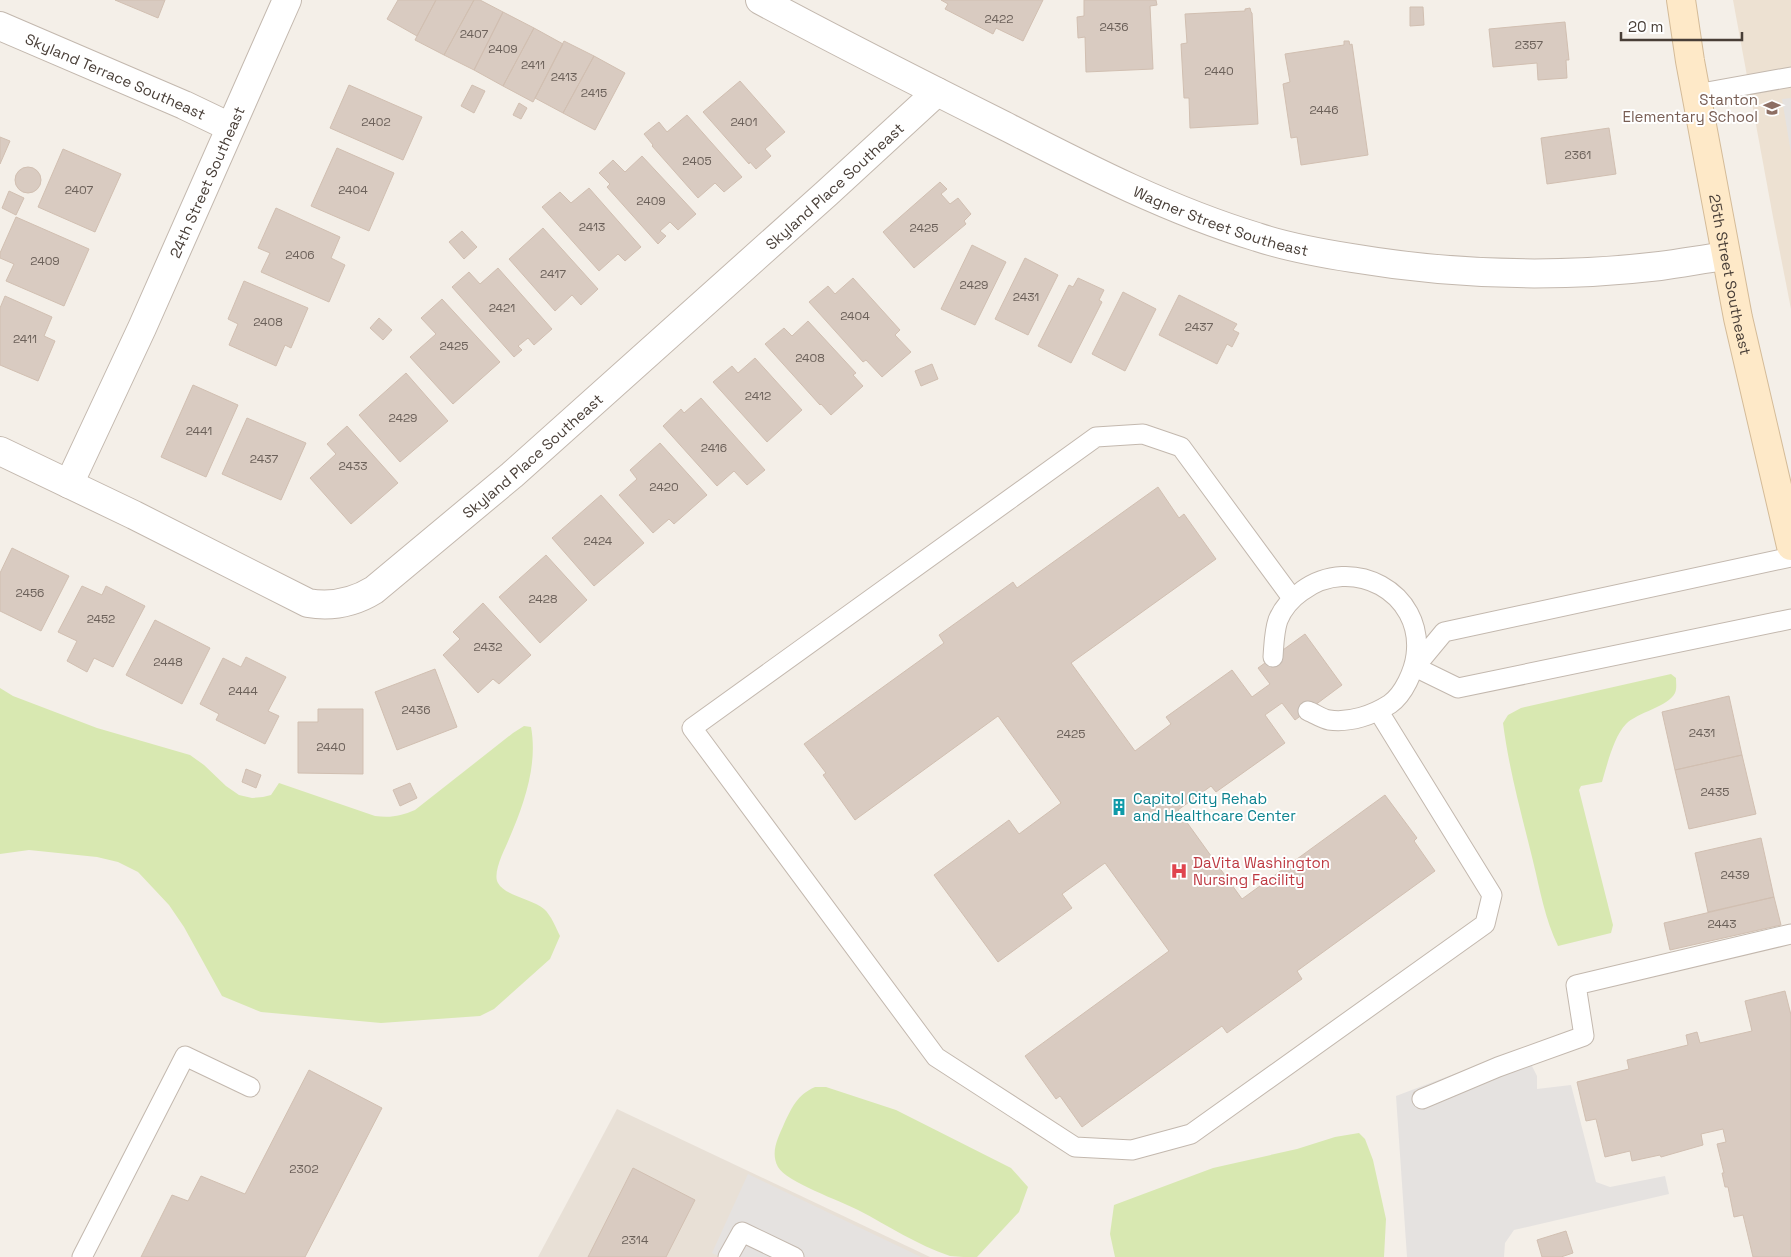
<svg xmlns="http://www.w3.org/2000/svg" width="1791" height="1257" font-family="'Space Grotesk',sans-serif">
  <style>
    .residential { fill: #e8e0d6 }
    .education { fill: #ede1d2 }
    .green { fill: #d8e8b1 }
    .parking { fill: #e5e2e0 }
    .building { fill: #d9cbc1; stroke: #d1bfb1 }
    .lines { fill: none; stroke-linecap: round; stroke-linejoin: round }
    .lane-casing { stroke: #c3b8ae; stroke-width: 21 }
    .street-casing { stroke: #c3b8ae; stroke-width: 30 }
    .secondary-casing { stroke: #d4bb98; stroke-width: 30 }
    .lane { stroke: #fff; stroke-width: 19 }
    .street { stroke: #fff; stroke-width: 28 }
    .secondary { stroke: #fee9c8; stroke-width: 28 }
    .labels { text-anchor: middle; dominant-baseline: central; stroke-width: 4; stroke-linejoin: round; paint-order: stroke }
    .number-label { font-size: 12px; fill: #6c615a }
    .street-label { font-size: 15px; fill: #483e37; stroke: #fff }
    .education-label { font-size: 15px; fill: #785e54; stroke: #fff; text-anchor: end }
    .culture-label { font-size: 15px; fill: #0d838f; stroke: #fff; text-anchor: start }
    .health-label { font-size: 15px; fill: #be3a42; stroke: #fff; text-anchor: start }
  </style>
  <rect width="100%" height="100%" fill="#f4efe8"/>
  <path class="residential" d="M617 1109 930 1257H538Z"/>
  <path class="education" d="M1733 0H1791V309L1773 217Z"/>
  <path class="green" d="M1671 674 1676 678C1676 682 1677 689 1675 693 1668 707 1638 712 1626 724 1614 736 1607 765 1602 782L1581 786 1579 790 1613 925 1611 933 1558 946C1545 919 1540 890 1533 861 1522 816 1509 770 1503 723L1508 715 1521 708Z
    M0 688 13 696 97 728 190 755 204 765 226 786 239 795 252 798 263 797 271 795 279 783 375 816C391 818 401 816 415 810L513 733 524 726 531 727C538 765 524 804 509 839 505 849 492 873 498 883 505 896 533 899 544 909 551 915 556 928 560 936L550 959 494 1009 480 1016 381 1023 261 1012 222 996 184 927 169 905 138 872 118 862 97 857 29 850 0 854Z
    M815 1087H826L896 1110 1011 1168 1028 1187 1019 1212 977 1257C969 1257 958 1257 950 1256 917 1245 889 1226 858 1210 841 1201 786 1182 778 1167 770 1152 778 1138 784 1124 792 1107 797 1095 815 1087Z
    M1359 1133 1365 1139 1373 1160 1386 1219 1384 1257H1115L1110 1234 1114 1205 1213 1168 1297 1149 1335 1137Z"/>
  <path class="parking" d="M1791 98V153L1782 99Z
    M1523 1048 1537 1076V1089L1571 1085 1596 1182 1610 1187 1665 1176 1669 1194 1514 1230 1505 1243 1504 1257H1407L1396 1096Z
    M748 1174 921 1257H720L712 1253Z"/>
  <path class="building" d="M115 0H165L158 18Z
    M398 0H436L417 36 387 19Z
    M436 0H474L444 55 415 40Z
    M474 0H480L503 12 474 70 444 55Z
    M941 0H1043L1023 41 996 28 993 34 945 9 948 4Z
    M1084 0H1156L1157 5 1150 6 1153 69 1086 72 1085 37 1078 38 1077 17 1084 16Z
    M1410 7H1423L1424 25 1410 26Z
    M1250 8 1251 12 1252 13 1258 124 1190 128 1189 98H1184L1181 44 1187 43 1185 14 1245 11V9Z
    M503 12 534 28 503 86 474 70Z
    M1565 22 1569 60H1566L1567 78 1538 80 1537 63 1493 67 1489 29Z
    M534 28 563 44 533 102 503 86Z
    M564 41 594 56 563 113 535 98Z
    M1344 41H1349L1350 45 1352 44 1368 155 1301 165 1297 137 1291 138 1283 84 1290 82 1285 54 1344 45Z
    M594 56 625 73 595 130 563 113Z
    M740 81 785 132 765 149 771 156 756 169 750 162 749 164 703 112Z
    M349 85 422 117 403 160 330 128Z
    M472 85 485 91 474 113 461 106Z
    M519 103 527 108 521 119 513 115Z
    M687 115 742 177 724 192 715 183 698 198 652 146 653 145 644 134 659 122 667 132Z
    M1609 128 1616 174 1547 184 1541 138Z
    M0 137 10 141 0 164Z
    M337 148 394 173 369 231 311 206Z
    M63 149 121 174 95 232 38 207Z
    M642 156 696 214 678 230 670 222 660 231 666 236 658 244 607 187 610 184 599 173 613 160 625 172Z
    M15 180a13 13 0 1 1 26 0a13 13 0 1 1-26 0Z
    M940 182 947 189 941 194 950 204 958 198 971 214 964 221 966 224 914 268 883 232Z
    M589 188 641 247 625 261 618 254 599 271 542 207 560 192 571 203Z
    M9 191 24 198 16 215 2 208Z
    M276 208 340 237 331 258 345 265 329 302 261 272 270 253 258 248Z
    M16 217 89 249 64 306 6 281 14 264 0 258V253Z
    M543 228 598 289 581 305 572 295 555 311 509 259Z
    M462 231 477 247 464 259 449 242Z
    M972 245 1006 262 975 325 941 309Z
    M1025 258 1058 275 1028 335 995 319Z
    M498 268 552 329 534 345 528 338 518 346 522 350 514 357 452 287 469 272 480 284Z
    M853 278 900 330 895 335 911 352 882 377 866 360 863 362 809 302 828 286 835 294Z
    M1078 278 1104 290 1099 300 1102 302 1071 363 1038 346 1069 285 1073 287Z
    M244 281 308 308 291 348 285 345 276 366 229 345 238 324 228 319Z
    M1123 292 1156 309 1125 371 1092 354Z
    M1179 295 1237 324 1233 330 1239 333 1232 347 1227 344 1217 364 1159 335Z
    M5 296 52 317 44 336 55 341 38 381 0 365V308Z
    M442 299 500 362 453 404 410 357 436 334 421 318Z
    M379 318 392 330 383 340 370 328Z
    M808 321 856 373 853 375 863 386 831 415 821 404 820 405 765 344 784 328 792 336Z
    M755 358 802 410 767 442 713 382 732 366 738 373Z
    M932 364 938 379 921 386 915 371Z
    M406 373 448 421 400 462 359 415Z
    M193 385 238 405 206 477 161 457Z
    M701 398 765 470 747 485 734 471 717 486 663 426 681 409 684 413Z
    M247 418 306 443 281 500 222 474Z
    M347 426 398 483 351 524 310 478 336 454 327 444Z
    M660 443 707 495 674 524 669 519 653 533 619 495 637 479 630 470Z
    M1158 487 1179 518 1184 514 1216 559 1071 663 1135 751 1171 724 1166 717 1232 670 1252 697 1270 684 1258 668 1305 634 1342 685 1295 720 1282 703 1265 715 1285 743 1216 792 1211 786 1178 810 1242 899 1385 795 1417 838 1414 841 1435 871 1297 971 1302 979 1227 1033 1222 1026 1082 1127 1060 1096 1056 1099 1025 1056 1169 951 1105 863 1062 894 1072 908 998 962 934 875 1009 820 1019 834 1061 803 998 716 855 820 823 775 826 773 804 744 944 643 939 635 1013 582 1017 588Z
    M601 495 644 543 594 586 552 538Z
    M12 548 69 576 41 631 0 611V573Z
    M546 555 587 600 540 643 499 597Z
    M82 586 102 595 106 586 145 606 113 667 94 658 87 672 67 661 77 641 58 632Z
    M483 603 531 655 499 684 493 679 478 693 443 655 460 639 453 632Z
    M155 620 210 648 182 704 126 675Z
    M246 657 286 677 268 711 279 716 265 744 216 720 219 714 200 704 223 658 241 667Z
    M435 669 457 727 397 750 375 692Z
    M1729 696 1742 755 1675 770 1662 712Z
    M318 709H363V774L298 773V722H318Z
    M1742 755 1756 814 1689 829 1675 770Z
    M246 769 261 775 256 788 242 782Z
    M410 783 417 798 400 806 393 790Z
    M1761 838 1774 897 1708 912 1695 853Z
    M1774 897 1781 925 1670 950 1664 923Z
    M1785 991 1791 1015V1257H1753L1743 1215 1734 1217 1728 1187H1725L1722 1173H1724L1717 1144 1726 1142 1723 1129 1701 1134 1703 1145 1661 1157 1660 1155 1632 1161 1630 1151 1605 1157 1596 1119 1586 1121 1577 1082 1629 1069 1627 1060 1688 1045 1686 1035 1697 1032 1700 1043 1752 1031 1745 1001Z
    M309 1070 382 1108 305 1257H141L172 1195 188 1201 201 1176 245 1194Z
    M633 1168 695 1200 666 1257H588Z
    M1566 1231 1573 1253 1561 1257H1542L1537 1240Z"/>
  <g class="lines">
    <g class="lane-casing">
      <path id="lane" d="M1696 94 1791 77
        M1791 557 1444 632 1415 667 1458 688 1791 619
        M1292 598 1181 447 1143 434 1096 437 692 728 936 1057 1075 1147 1132 1150 1191 1134 1485 924 1492 895 1379 712
        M1273 657C1274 644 1274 632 1278 620 1283 608 1292 598 1302 591 1352 554 1424 592 1416 655 1414 671 1404 694 1390 704 1373 715 1350 723 1329 720 1322 719 1314 713 1308 711
        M1422 1099 1498 1067 1584 1036 1576 985 1791 934
        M82 1257 185 1056 250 1087
        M728 1257 742 1232 794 1257"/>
    </g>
    <g class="street-casing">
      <g id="street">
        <path id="s1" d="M760 0C840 43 921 84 1003 125 1085 167 1168 210 1257 237 1287 247 1320 253 1352 258 1453 275 1558 278 1660 266 1682 263 1704 259 1726 256"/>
        <path id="s2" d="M0 26 184 105 230 127"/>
        <path id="s3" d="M0 451 134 515 308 603C332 607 353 603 374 590L512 475 827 193 937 92"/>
        <path id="s4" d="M69 484 142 328 287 0"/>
      </g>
    </g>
    <g class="secondary-casing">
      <g id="secondary">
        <path id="s5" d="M1681 0 1690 61 1738 318 1791 546"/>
      </g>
    </g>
    <use href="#lane" class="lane"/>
    <use href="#street" class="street"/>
    <use href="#secondary" class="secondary"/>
  </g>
  <defs>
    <g id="school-bare" transform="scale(1.35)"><path d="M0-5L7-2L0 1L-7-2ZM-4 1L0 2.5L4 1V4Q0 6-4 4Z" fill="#8d6e63" stroke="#fff" stroke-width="2.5" paint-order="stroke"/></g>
    <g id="building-bare" transform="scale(1.35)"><path d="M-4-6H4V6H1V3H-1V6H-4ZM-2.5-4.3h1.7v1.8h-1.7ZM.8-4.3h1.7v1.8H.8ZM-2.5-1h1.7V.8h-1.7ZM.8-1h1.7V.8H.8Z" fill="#0f9aa8" stroke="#fff" stroke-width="2.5" paint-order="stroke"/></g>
    <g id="hospital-bare" transform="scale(1.35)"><path d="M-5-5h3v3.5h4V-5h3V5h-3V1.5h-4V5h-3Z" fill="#e0444e" stroke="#fff" stroke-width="2.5" paint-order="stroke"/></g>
  </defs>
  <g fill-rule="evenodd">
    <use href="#school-bare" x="1772" y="108"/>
    <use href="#building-bare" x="1119" y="807"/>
    <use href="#hospital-bare" x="1179" y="871"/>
  </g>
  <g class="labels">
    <g class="number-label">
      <text x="999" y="19">2422</text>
      <text x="1114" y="27">2436</text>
      <text x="474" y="34">2407</text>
      <text x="1529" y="45">2357</text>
      <text x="503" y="49">2409</text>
      <text x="533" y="65">2411</text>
      <text x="1219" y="71">2440</text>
      <text x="564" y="77">2413</text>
      <text x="594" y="93">2415</text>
      <text x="1324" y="110">2446</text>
      <text x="376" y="122">2402</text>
      <text x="744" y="122">2401</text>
      <text x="1578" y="155">2361</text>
      <text x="697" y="161">2405</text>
      <text x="79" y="190">2407</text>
      <text x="353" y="190">2404</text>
      <text x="651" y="201">2409</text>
      <text x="592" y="227">2413</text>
      <text x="924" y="228">2425</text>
      <text x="300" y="255">2406</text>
      <text x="45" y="261">2409</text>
      <text x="553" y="274">2417</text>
      <text x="974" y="285">2429</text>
      <text x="1026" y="297">2431</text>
      <text x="502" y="308">2421</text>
      <text x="855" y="316">2404</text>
      <text x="268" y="322">2408</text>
      <text x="1199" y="327">2437</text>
      <text x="25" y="339">2411</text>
      <text x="454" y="346">2425</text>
      <text x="810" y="358">2408</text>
      <text x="758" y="396">2412</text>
      <text x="403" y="418">2429</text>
      <text x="199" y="431">2441</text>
      <text x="714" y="448">2416</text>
      <text x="264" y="459">2437</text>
      <text x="353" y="466">2433</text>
      <text x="664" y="487">2420</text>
      <text x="598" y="541">2424</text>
      <text x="30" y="593">2456</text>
      <text x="543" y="599">2428</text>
      <text x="101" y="619">2452</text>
      <text x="488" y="647">2432</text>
      <text x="168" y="662">2448</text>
      <text x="243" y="691">2444</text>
      <text x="416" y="710">2436</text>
      <text x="1702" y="733">2431</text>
      <text x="1071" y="734">2425</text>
      <text x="331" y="747">2440</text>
      <text x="1715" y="792">2435</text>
      <text x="1735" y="875">2439</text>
      <text x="1722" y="924">2443</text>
      <text x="304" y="1169">2302</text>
      <text x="635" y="1240">2314</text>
    </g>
    <g class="street-label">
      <text stroke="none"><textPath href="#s2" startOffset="126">Skyland Terrace Southeast</textPath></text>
      <text stroke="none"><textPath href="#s4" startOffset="332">24th Street Southeast</textPath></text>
      <text stroke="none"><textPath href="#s3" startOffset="1025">Skyland Place Southeast</textPath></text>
      <text stroke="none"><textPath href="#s1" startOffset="512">Wagner Street Southeast</textPath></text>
      <text stroke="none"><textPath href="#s5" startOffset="279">25th Street Southeast</textPath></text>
      <text stroke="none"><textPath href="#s3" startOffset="620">Skyland Place Southeast</textPath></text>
    </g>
    <g class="education-label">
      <text x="1758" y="99">Stanton<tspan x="1758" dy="17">Elementary School</tspan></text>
    </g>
    <g class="culture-label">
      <text x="1133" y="798">Capitol City Rehab<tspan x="1133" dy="17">and Healthcare Center</tspan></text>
    </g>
    <g class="health-label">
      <text x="1193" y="862">DaVita Washington<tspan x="1193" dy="17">Nursing Facility</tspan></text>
    </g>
  </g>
  <path d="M1621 32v8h121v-8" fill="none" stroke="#483e37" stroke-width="2.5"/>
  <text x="1628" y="32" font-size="15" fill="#483e37" stroke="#ffffff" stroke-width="4" paint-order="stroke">20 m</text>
</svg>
